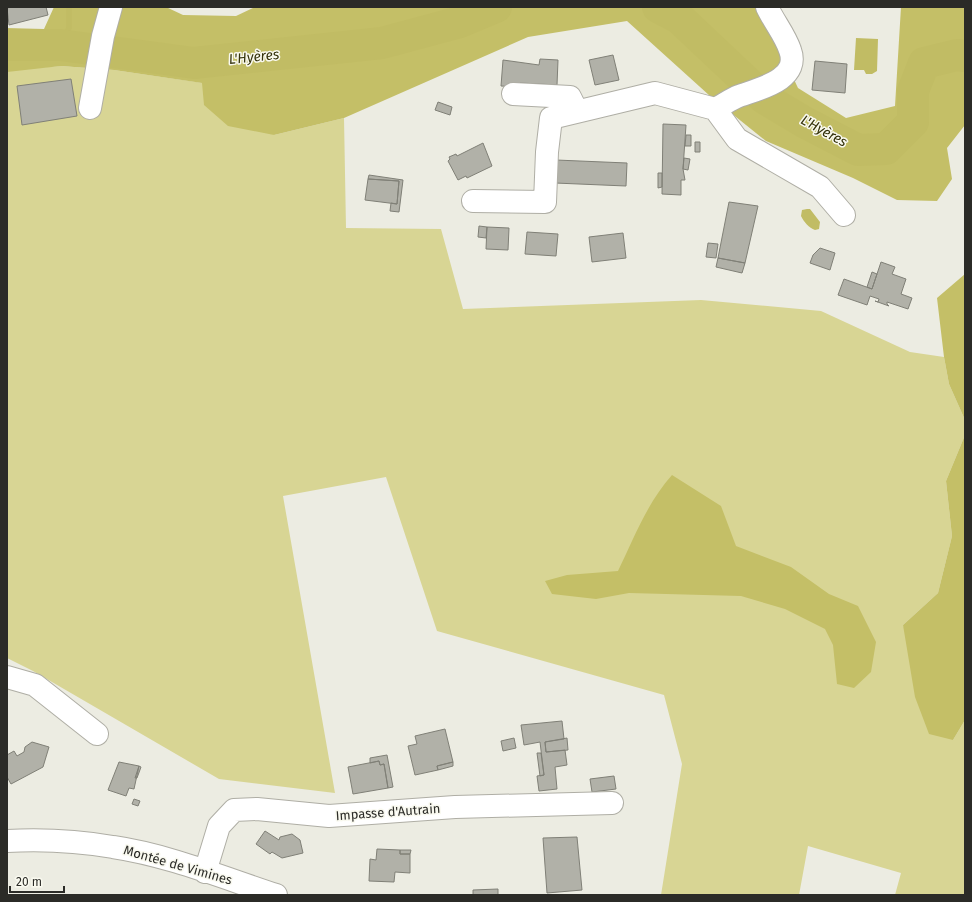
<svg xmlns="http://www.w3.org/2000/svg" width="972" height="902" font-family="'Fira Sans',sans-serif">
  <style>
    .green { fill: #d8d594 }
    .forest { fill: #c4bf67 }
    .water { fill: #c1bc64 }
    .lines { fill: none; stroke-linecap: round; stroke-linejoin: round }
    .stream { stroke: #c1bc64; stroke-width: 5.5 }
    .river { stroke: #c1bc64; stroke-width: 32 }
    .building { fill: #b1b1a8; stroke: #808077 }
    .minor-casing { stroke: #afaea5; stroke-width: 24 }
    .minor { stroke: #fff; stroke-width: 22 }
    .labels { text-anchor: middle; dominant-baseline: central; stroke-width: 3; stroke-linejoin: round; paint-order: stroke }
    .street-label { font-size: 13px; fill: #2b2b27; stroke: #f9f9ef }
    .water-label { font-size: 14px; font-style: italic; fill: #34320b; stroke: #f9f9ef }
  </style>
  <rect width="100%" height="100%" fill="#ecece2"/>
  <path class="green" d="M61 66 114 70 203 83 274 135 344 118 346 228 441 229 463 309 701 300 821 311 910 352 944 357 949 384 965 420V435L946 481 952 536 938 593 903 625 953 740 965 720V895H895L901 873 808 846 799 895H661L682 764 664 695 437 631 386 477 283 496 335 793 219 779 33 671 7 658V70Z"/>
  <path class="forest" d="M54 7H166L183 15 236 16 255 7H757L764 16 798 88 846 118 895 106 901 7H965V125L947 148 952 179 937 201 897 200 853 178 766 141 710 96 627 21 528 37 344 118 274 135 228 126 204 105 202 83 114 70 61 66 7 72V28L44 29Z
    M965 274V420L949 384 944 357 937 298Z
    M965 435V720L953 740 929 734 915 697 903 625 938 593 952 536 946 481Z
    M672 475 721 506 736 546 791 567 829 594 858 606 876 642 871 672 854 688 837 684 833 645 825 629 785 609 741 596 629 593 596 599 552 594 545 581 567 575 618 571C634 538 647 503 672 475Z"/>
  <path class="water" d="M856 38 878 39 877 71 872 74H866L864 70H854Z
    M807 209H810L820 222 819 229 815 230C809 228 804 222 801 216L802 210Z"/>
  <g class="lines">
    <path class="stream" d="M60 45 69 28V7"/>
    <path class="river" d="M658 7 679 18 764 98 804 122 858 150 886 149 913 122V91L924 63 957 55 965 56
      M7 45H60L194 63 382 43 460 22 496 7"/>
  </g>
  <path class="building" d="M12 7H46L48 15 9 25 7 8Z
    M613 55 619 80 595 85 589 60Z
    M540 59 558 60 557 85 520 83V87L501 86 503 60 539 65Z
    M815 61 847 64 845 93 812 90Z
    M71 79 77 116 22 125 17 86Z
    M438 102 452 107 450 115 435 110Z
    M663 124 686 125 683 169 685 180H681V195L662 194Z
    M686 135H691V146H685Z
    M695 142H700V152H695Z
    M483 143 492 166 467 178 466 176 458 180 448 161 450 159 449 157 456 154 457 156Z
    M684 158 690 159 688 170 683 169Z
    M556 160 627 163 626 186 555 183Z
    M658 173H662V187L658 188Z
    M369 175 403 180 399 212 390 211 391 203 397 204 399 181 368 179Z
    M368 179 399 181 397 204 365 200Z
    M729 202 758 206 745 263 718 258Z
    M479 226 487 227 486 238 478 237Z
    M487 227 509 228 508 250 486 249Z
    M527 232 558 234 556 256 525 254Z
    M623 233 626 258 592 262 589 237Z
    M708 243 718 244 716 258 706 257Z
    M820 248 835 253 830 270 810 263 813 255Z
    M718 258 745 263 742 273 716 267Z
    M881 262 895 267 892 274 906 279 901 294 912 298 908 309 887 302V304L889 306 875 301 878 302 879 299 870 296 867 305 838 295 844 279 872 289Z
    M872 272 877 274 872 289 867 287Z
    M562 721 564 739 545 742 546 752 565 750 567 765 555 767 557 789 539 791 537 776 544 775 540 742 524 745 521 725Z
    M445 729 453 762 437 766 438 770 415 775 408 746 417 744 415 736Z
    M514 738 516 748 503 751 501 741Z
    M567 738 568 750 546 752 545 742Z
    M32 742 49 747 43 767 11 784 7 777V755L14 751 17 756 24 752 25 747Z
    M537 753H541L544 775 540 776Z
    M387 755 393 787 388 788 384 764 380 765 379 761 370 763V758Z
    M379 761 380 765 384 764 388 788 353 794 348 767Z
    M119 762 139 766 134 789 129 788 126 796 108 790Z
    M453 762V766L438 770 437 766Z
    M139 766 141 767 137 778H135Z
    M614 776 616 789 592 792 590 779Z
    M134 799 140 801 138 806 132 804Z
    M265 831 279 840 280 837 292 834 300 840 303 853 282 858 272 852 270 854 256 844Z
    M577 837 582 890 547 893 543 838Z
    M377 849 400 850V854H410V873L395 872 394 882 369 881 370 859 376 860Z
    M400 850H411L410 854H400Z
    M498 889V895H473V890Z"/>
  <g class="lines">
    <g class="minor-casing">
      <path id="minor" d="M513 94 570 97 577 111
        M90 108 103 36 111 7
        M715 109 737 139 820 187 844 215
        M473 201 545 202 547 152 551 118 655 93 715 109C723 105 731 99 739 96 758 89 801 80 790 50 785 35 774 22 767 7
        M7 677 35 685 97 734
        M7 841C43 839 78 841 113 847 168 855 224 878 276 895
        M205 872 219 826 234 810 257 809 329 816 455 807 612 803"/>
    </g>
    <use href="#minor" class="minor"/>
  </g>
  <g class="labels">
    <g class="street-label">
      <text transform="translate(388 812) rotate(-4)">Impasse d'Autrain</text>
      <text transform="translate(178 865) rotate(16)">Montée de Vimines</text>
    </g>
    <g class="water-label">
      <text transform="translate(254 57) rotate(-6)">L'Hyères</text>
      <text transform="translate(824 131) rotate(29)">L'Hyères</text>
    </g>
  </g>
  <rect width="972" height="902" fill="none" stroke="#2b2b27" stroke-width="16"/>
  <path d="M10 886v6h54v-6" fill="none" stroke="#2b2b27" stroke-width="2"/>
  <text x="16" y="886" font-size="12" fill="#2b2b27" stroke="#f9f9ef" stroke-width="3" paint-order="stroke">20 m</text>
</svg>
